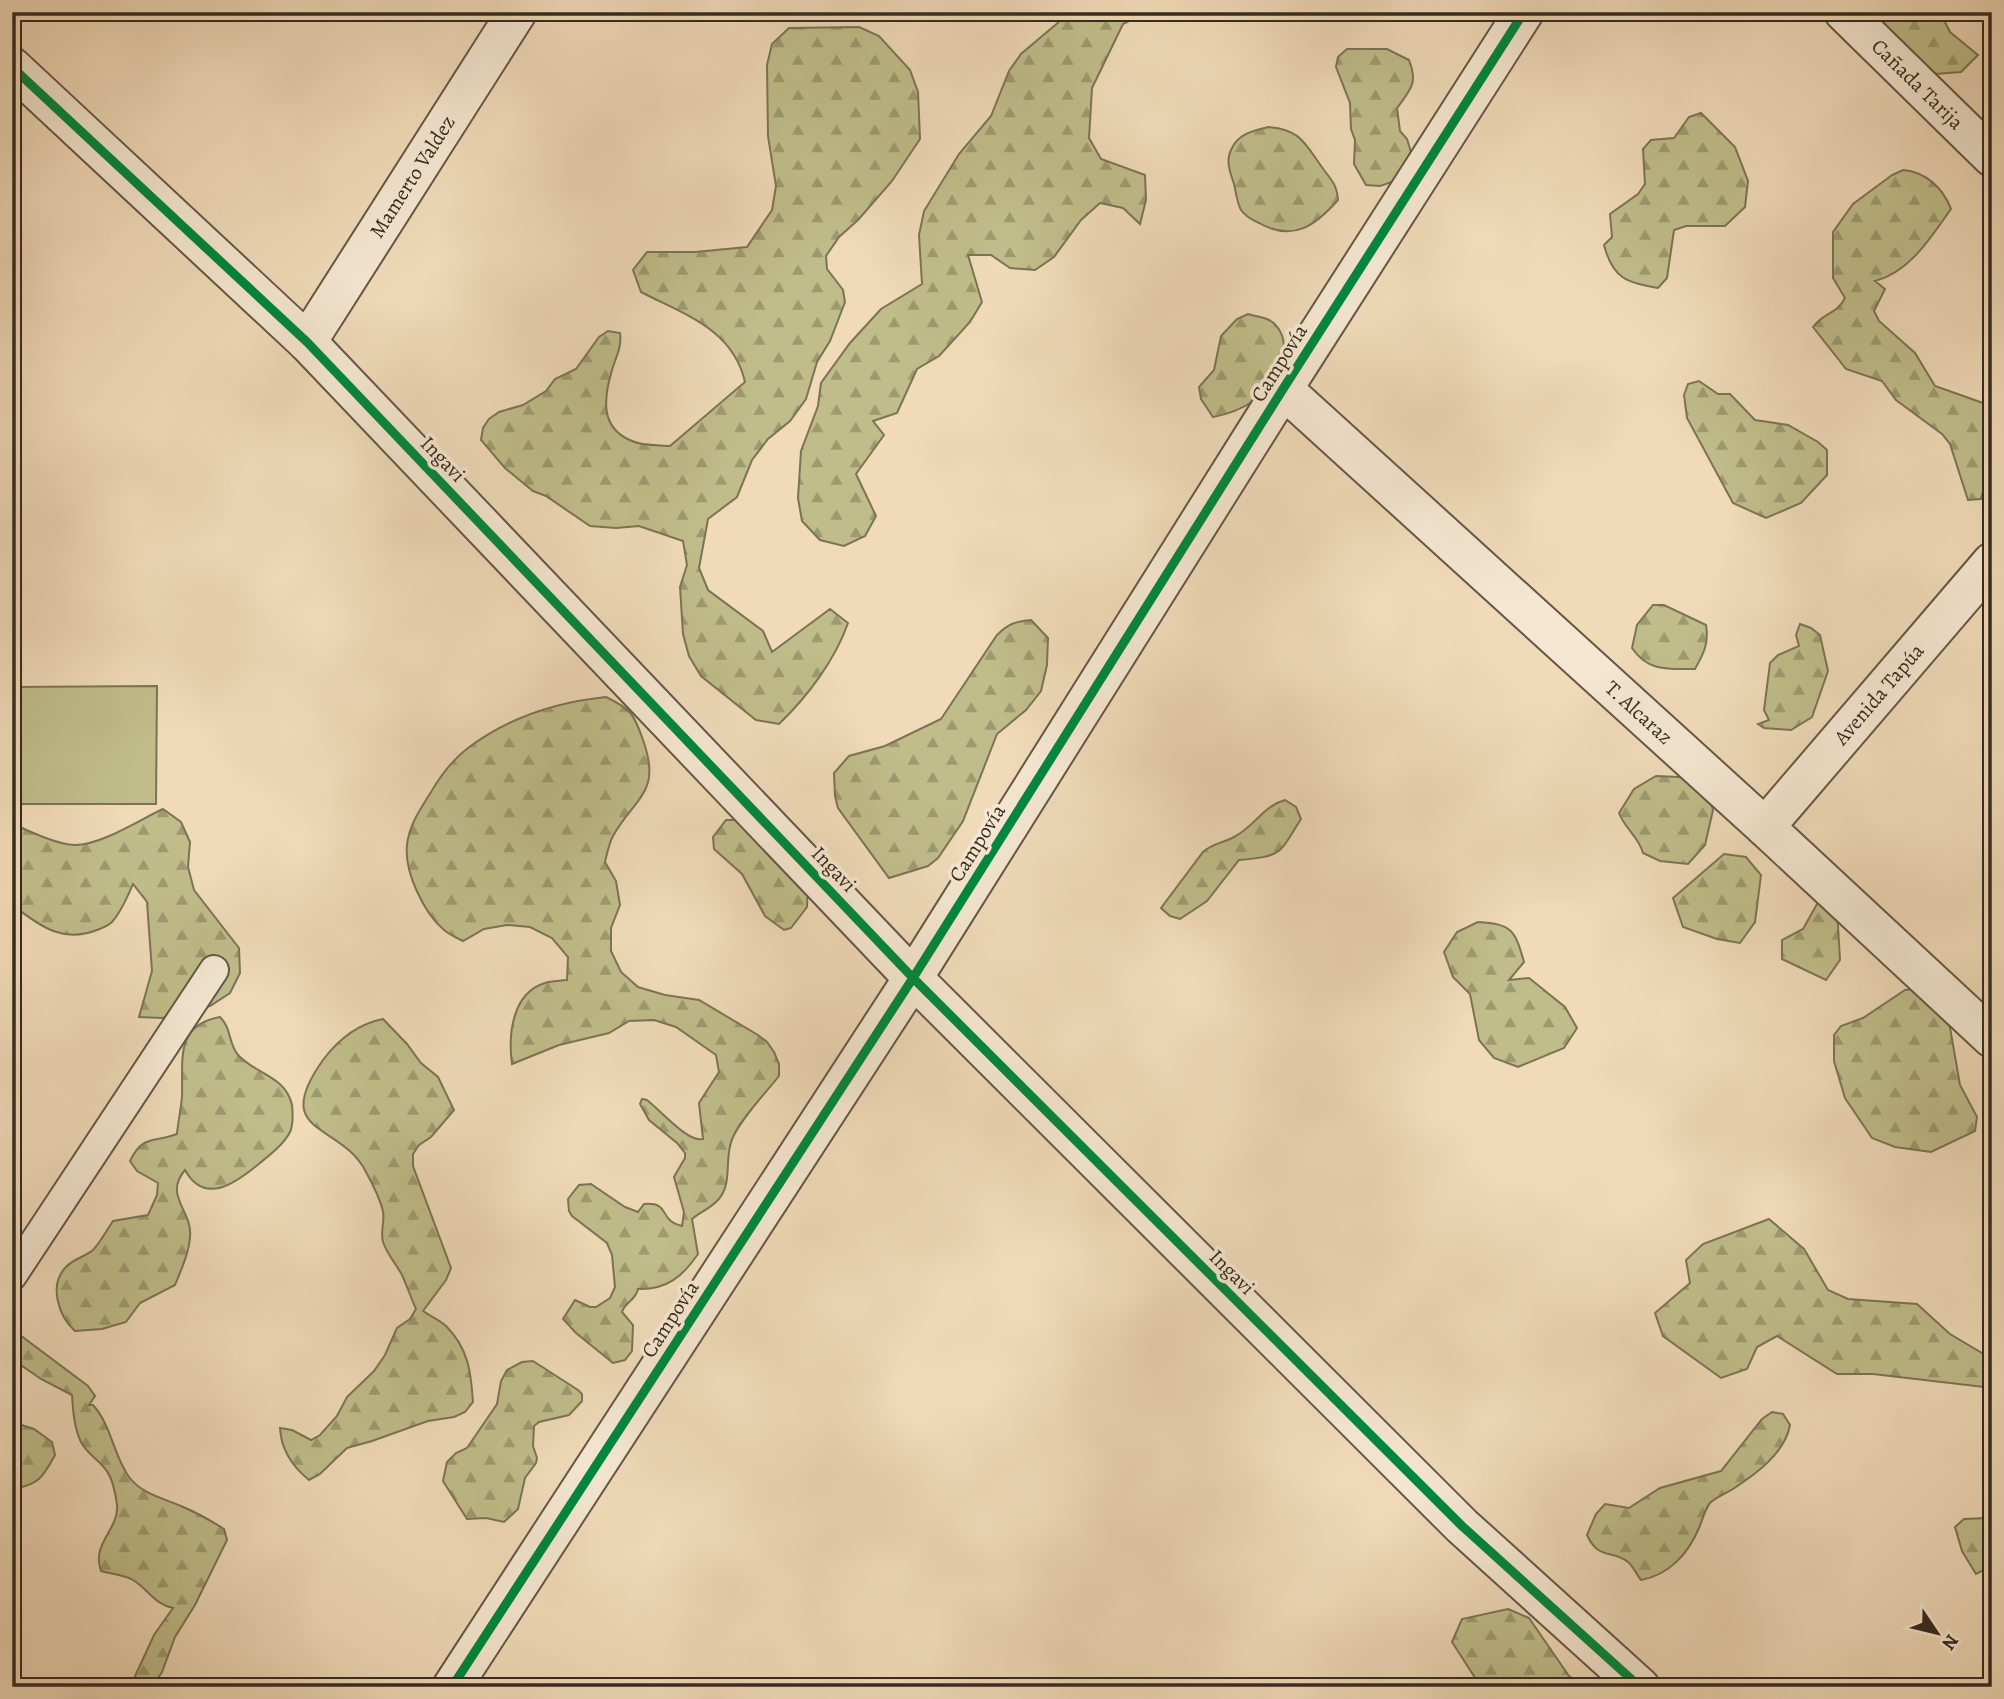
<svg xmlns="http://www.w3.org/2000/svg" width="2004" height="1699" font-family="Alegreya,serif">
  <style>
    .forest { fill: url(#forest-firs); stroke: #7a7456; stroke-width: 2 }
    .green { fill: #c0bd8a; stroke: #7a7456; stroke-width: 2 }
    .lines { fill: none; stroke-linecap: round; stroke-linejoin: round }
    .service-casing { stroke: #645747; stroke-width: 32 }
    .minor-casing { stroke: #645747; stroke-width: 42 }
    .tertiary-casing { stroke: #645747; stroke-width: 42 }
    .service { stroke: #f5e7d1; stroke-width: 28 }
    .minor { stroke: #f5e7d1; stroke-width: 38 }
    .tertiary { stroke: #f5e7d1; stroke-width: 38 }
    .cycleway-casing { stroke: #f5e7d1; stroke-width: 13 }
    .cycleway { stroke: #00873e; stroke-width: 9 }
    .labels { text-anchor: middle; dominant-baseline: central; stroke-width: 7; stroke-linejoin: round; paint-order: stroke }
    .street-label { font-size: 21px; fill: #352b21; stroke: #f5e7d1 }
  </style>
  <defs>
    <pattern id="forest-firs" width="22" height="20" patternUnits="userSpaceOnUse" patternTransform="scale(1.75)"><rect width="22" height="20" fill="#c0bd8a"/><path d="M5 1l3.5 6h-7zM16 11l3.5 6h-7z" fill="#9d9a70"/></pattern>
  </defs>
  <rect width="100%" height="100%" fill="#f0dab8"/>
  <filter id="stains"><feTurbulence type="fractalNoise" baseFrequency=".00286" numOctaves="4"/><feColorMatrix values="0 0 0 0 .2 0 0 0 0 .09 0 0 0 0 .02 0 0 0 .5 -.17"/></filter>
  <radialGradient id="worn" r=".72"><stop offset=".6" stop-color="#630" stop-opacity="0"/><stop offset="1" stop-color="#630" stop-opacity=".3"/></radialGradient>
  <path class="forest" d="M1064 12H1147L1123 24 1092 88 1089 138 1101 159 1145 175 1146 200 1140 224 1123 208 1100 203 1081 220 1054 257 1035 270 1010 268 991 255H968L982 302 970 322 939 356 917 369 897 413 873 421 884 435 856 474 876 516 865 536 844 546 820 540 802 521 798 498 801 451 818 406 821 383 850 343 881 309 922 284 919 235 924 211 959 154 991 116 1009 71 1021 54 1060 21Z
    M1862 12H1940L1950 32 1978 55 1961 72 1935 74 1877 44Z
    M859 27 879 36 910 70 918 92 920 139 892 181 858 220 839 237 826 256 827 269 843 290 845 302 830 341 817 362 806 399 790 421 768 439 752 460 737 497 708 519 699 568 708 590 763 631 772 652 830 609 848 623C835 660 808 696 779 724L756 720 701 676 689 656 683 634 680 587 687 565 683 541 639 526 616 528 590 526 546 496 533 491 505 468 481 440 483 428 489 419 499 412 523 405 546 391 555 379 576 369 599 337 608 331 620 333C622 348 616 356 612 370 604 397 599 428 632 441 642 446 659 445 670 446L745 382C733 329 685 315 641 292L633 270 647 252H695L747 247 772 210 776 186 768 136 767 65 772 44 789 28Z
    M1347 49H1387L1409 60C1418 83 1411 89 1397 108L1400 131 1407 139 1411 152 1407 163 1392 182 1380 186 1366 185 1354 164 1355 140 1351 129 1350 103 1336 67 1338 57Z
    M1701 113 1735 147 1748 181 1745 207 1725 226H1686L1674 230 1667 278 1658 288C1626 282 1613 279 1604 245L1612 237 1610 214 1638 194 1645 184 1643 149 1651 140 1674 138 1689 117Z
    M1268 127C1302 129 1306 146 1324 170 1332 181 1337 185 1338 200 1315 226 1293 242 1259 223 1252 220 1246 217 1241 210 1237 203 1236 192 1234 184 1230 172 1225 160 1232 148 1239 133 1254 131 1268 127Z
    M1903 170C1926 172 1943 188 1951 209 1931 237 1910 272 1875 281L1885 289 1874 311 1879 321 1915 353 1935 386 1983 403 1992 409V458L1981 499 1968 500 1950 444 1942 434 1896 400 1882 381 1846 369 1813 327C1823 313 1837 314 1845 298L1833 278V232L1853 204 1892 175Z
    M1248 314C1254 316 1263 317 1269 320 1279 325 1284 337 1284 347 1283 354 1284 363 1282 369 1269 396 1241 412 1213 417L1201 399 1199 387 1214 370 1221 336 1237 319Z
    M1699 381 1718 394H1730L1755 420 1788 425 1818 442 1827 450V475L1801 503 1766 518 1733 503 1687 418 1684 395 1688 384Z
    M1653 605H1664L1706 625C1709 643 1704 653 1695 669 1669 669 1648 672 1632 648L1637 625Z
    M1031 620 1048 638 1047 665 1041 691 1026 710 997 734 963 821 938 858 928 866 889 878 838 808 835 796 834 773 849 756 885 746 941 719 997 635C1008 624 1016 621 1031 620Z
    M1800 624 1811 628 1820 635 1828 671 1812 717 1791 730 1764 728 1758 724 1769 720 1764 710 1770 663 1778 655 1799 646 1796 635Z
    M606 697C631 709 634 714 643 740 662 793 635 797 613 836 609 843 607 854 605 862L616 881 620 905 611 928V951L621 972 638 987 665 995 699 1000 758 1035 767 1042 774 1052 779 1064V1076C764 1095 744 1115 733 1137 723 1157 734 1182 718 1200 711 1208 700 1212 692 1219L698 1254C683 1276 667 1290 638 1289 636 1300 625 1302 622 1312L633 1325 632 1351 625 1360 613 1363 576 1333 563 1319 575 1300 590 1307H596L610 1298 615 1287 612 1255 607 1243 572 1216 569 1211 568 1199 579 1185 591 1184 625 1207 638 1212 644 1204C672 1202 657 1220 682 1226L684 1212 674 1177 685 1158V1153L677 1143 649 1120 640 1104 642 1099 647 1100C660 1110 688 1143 703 1139L699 1103 719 1072 716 1055 676 1027 654 1020 629 1021 609 1033 559 1045 512 1064C508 1035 512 993 545 983 551 981 560 981 567 980L568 957 552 938 530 927 507 925 484 929 463 941C457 938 450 935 444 930 424 913 404 872 407 845 409 825 421 808 431 792 441 775 452 760 468 748 508 718 557 702 606 697Z
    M1656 776 1679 777 1691 780 1710 798 1713 810 1705 845 1688 864 1660 861 1643 853C1639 837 1625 829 1619 813L1634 789Z
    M1285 800 1296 807 1301 819C1278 855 1283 856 1239 860L1207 901 1180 919 1170 916 1161 908 1203 852C1213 843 1223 843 1234 837 1254 827 1263 806 1285 800Z
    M163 809 181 822 190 842 188 867 194 890 239 948 240 973 230 993 210 1006 162 1018 139 1017 152 971 147 902 133 884C127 897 122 911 112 922 108 926 102 928 97 930 61 944 40 925 12 905V823C27 831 59 845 75 845 101 845 139 820 163 809Z
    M726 820H738L808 883 807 907 791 928 784 930 765 916 742 874 714 849 713 837Z
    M1724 854 1746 857 1761 875 1755 922 1740 943 1717 939 1683 927 1673 898Z
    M1826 888 1837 909 1840 960 1826 980 1782 959V940L1803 929Z
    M1478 922C1512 924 1515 930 1524 962L1509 980 1529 978 1565 1007 1577 1028 1564 1048 1518 1067 1494 1058 1479 1040 1470 994 1453 977 1444 952 1457 932Z
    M1926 988 1948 1016 1960 1085 1977 1117 1975 1131 1931 1152 1895 1147 1872 1138 1845 1098 1834 1061V1035L1841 1026 1863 1018 1905 990Z
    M220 1017C232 1029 228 1043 238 1055 255 1074 286 1076 292 1105 293 1112 293 1126 290 1132 284 1144 270 1155 260 1163 236 1183 205 1206 185 1170 163 1196 193 1211 190 1237 189 1253 181 1270 175 1285L140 1303 126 1322 102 1329 75 1331C59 1317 48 1285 66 1267 74 1258 86 1257 94 1249 101 1241 107 1230 113 1221L148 1215 157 1195 158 1183 137 1171 130 1161C143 1134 154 1143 177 1134 178 1122 181 1109 182 1096 183 1059 175 1025 220 1017Z
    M383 1019 407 1044 421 1063 438 1077 454 1110 431 1137 419 1145 413 1154V1166L451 1268 446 1280 423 1311C430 1316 440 1320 446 1326 469 1349 471 1373 473 1402L465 1412 454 1417 428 1421 372 1441 347 1448 320 1474 309 1480C293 1467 281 1450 280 1428L292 1430 311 1440 320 1435 337 1416 347 1397 374 1371 385 1355 397 1328 410 1319 416 1309C411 1298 407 1286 402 1275 396 1264 387 1254 383 1242 380 1232 385 1222 383 1211 380 1199 372 1183 366 1172 341 1122 269 1136 323 1060 338 1040 357 1024 383 1019Z
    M1769 1219 1804 1249 1828 1290 1848 1299 1917 1304 1950 1334 1992 1359V1388L1873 1374H1837L1777 1336 1757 1347 1747 1369 1721 1378 1663 1336 1655 1313 1690 1283 1686 1260 1703 1244Z
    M12 1329 88 1386 95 1396 89 1405H93C112 1426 113 1455 129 1477 142 1494 162 1498 181 1506 195 1512 210 1520 224 1529L227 1540 195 1605 175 1637 162 1672 152 1687H130L154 1635 173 1608C154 1604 149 1590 133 1580 123 1574 111 1574 101 1571 91 1543 119 1530 117 1505 116 1495 112 1477 106 1470 98 1459 87 1454 81 1442 74 1428 73 1410 72 1395L41 1379 12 1359Z
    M533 1361 578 1390 582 1394V1401L569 1415 539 1422 534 1426 533 1446 537 1458 536 1463 525 1478 518 1509 504 1522 486 1518 467 1519 443 1481 447 1462 456 1453 467 1448 497 1404 501 1381 507 1370 522 1362Z
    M1772 1412 1783 1414 1790 1425C1785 1453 1756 1474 1733 1489 1727 1493 1716 1497 1710 1503 1705 1509 1702 1521 1699 1528 1688 1554 1669 1575 1641 1580 1637 1575 1633 1566 1628 1562 1612 1549 1599 1561 1587 1535L1596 1514 1605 1504 1629 1508 1660 1488 1721 1471 1762 1419Z
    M12 1422 34 1429 52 1442 55 1455C43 1477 39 1485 12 1489Z
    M1992 1515V1566L1976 1574 1962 1551 1955 1527 1964 1519 1987 1518Z
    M1508 1609 1529 1618 1569 1676 1586 1687H1481L1452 1642 1462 1619Z
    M28 1678 39 1679 51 1687H14L16 1683Z"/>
  <path class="green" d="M157 686 156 804H12V687Z"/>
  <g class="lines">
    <g class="service-casing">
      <path id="service" d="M12 1276 214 970"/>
    </g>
    <g class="minor-casing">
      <g id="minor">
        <path id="s1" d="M1844 12 1992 157"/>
        <path d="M12 67 307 342 913 978 1462 1526 1640 1687"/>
        <path id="s2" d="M307 342 517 12"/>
        <path id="s3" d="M1283 389 1765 827 1992 1038"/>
        <path id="s4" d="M1765 827 1992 562"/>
      </g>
    </g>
    <g class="tertiary-casing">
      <path id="tertiary" d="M452 1687 913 978 1283 389 1524 12"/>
    </g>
    <use href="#service" class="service"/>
    <use href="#minor" class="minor"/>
    <use href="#tertiary" class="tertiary"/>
    <g class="cycleway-casing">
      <path id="cycleway" d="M12 67 307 342 913 978 1462 1526 1640 1687
        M452 1687 913 978 1283 389 1524 12"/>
    </g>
    <use href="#cycleway" class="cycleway"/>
  </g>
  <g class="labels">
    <g class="street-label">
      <text stroke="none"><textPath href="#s1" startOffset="103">Cañada Tarija</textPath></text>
      <text stroke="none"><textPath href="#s2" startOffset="196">Mamerto Valdez</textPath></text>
      <text transform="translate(1279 363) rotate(-58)">Campovía</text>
      <text transform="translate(443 459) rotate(46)">Ingavi</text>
      <text stroke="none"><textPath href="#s4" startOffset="175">Avenida Tapúa</textPath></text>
      <text stroke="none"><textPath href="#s3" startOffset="481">T. Alcaraz</textPath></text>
      <text transform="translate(977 843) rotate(-58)">Campovía</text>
      <text transform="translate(834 869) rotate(46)">Ingavi</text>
      <text transform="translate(1232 1272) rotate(45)">Ingavi</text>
      <text transform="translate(670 1319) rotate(-57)">Campovía</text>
    </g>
  </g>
  <rect width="2004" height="1699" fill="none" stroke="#f0dab8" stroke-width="42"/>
  <rect x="14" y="14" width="1976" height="1671" fill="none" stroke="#352b21" stroke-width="3.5"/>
  <rect x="21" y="21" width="1962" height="1657" fill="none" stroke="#352b21" stroke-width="2"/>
  <g transform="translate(1937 1633) rotate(125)" stroke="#f5e7d1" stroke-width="5" paint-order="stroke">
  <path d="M0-5L12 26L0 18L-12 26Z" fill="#352b21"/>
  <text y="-10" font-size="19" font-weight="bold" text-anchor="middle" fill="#352b21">N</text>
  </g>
  <rect width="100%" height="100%" filter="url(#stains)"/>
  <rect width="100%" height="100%" fill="url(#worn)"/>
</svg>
